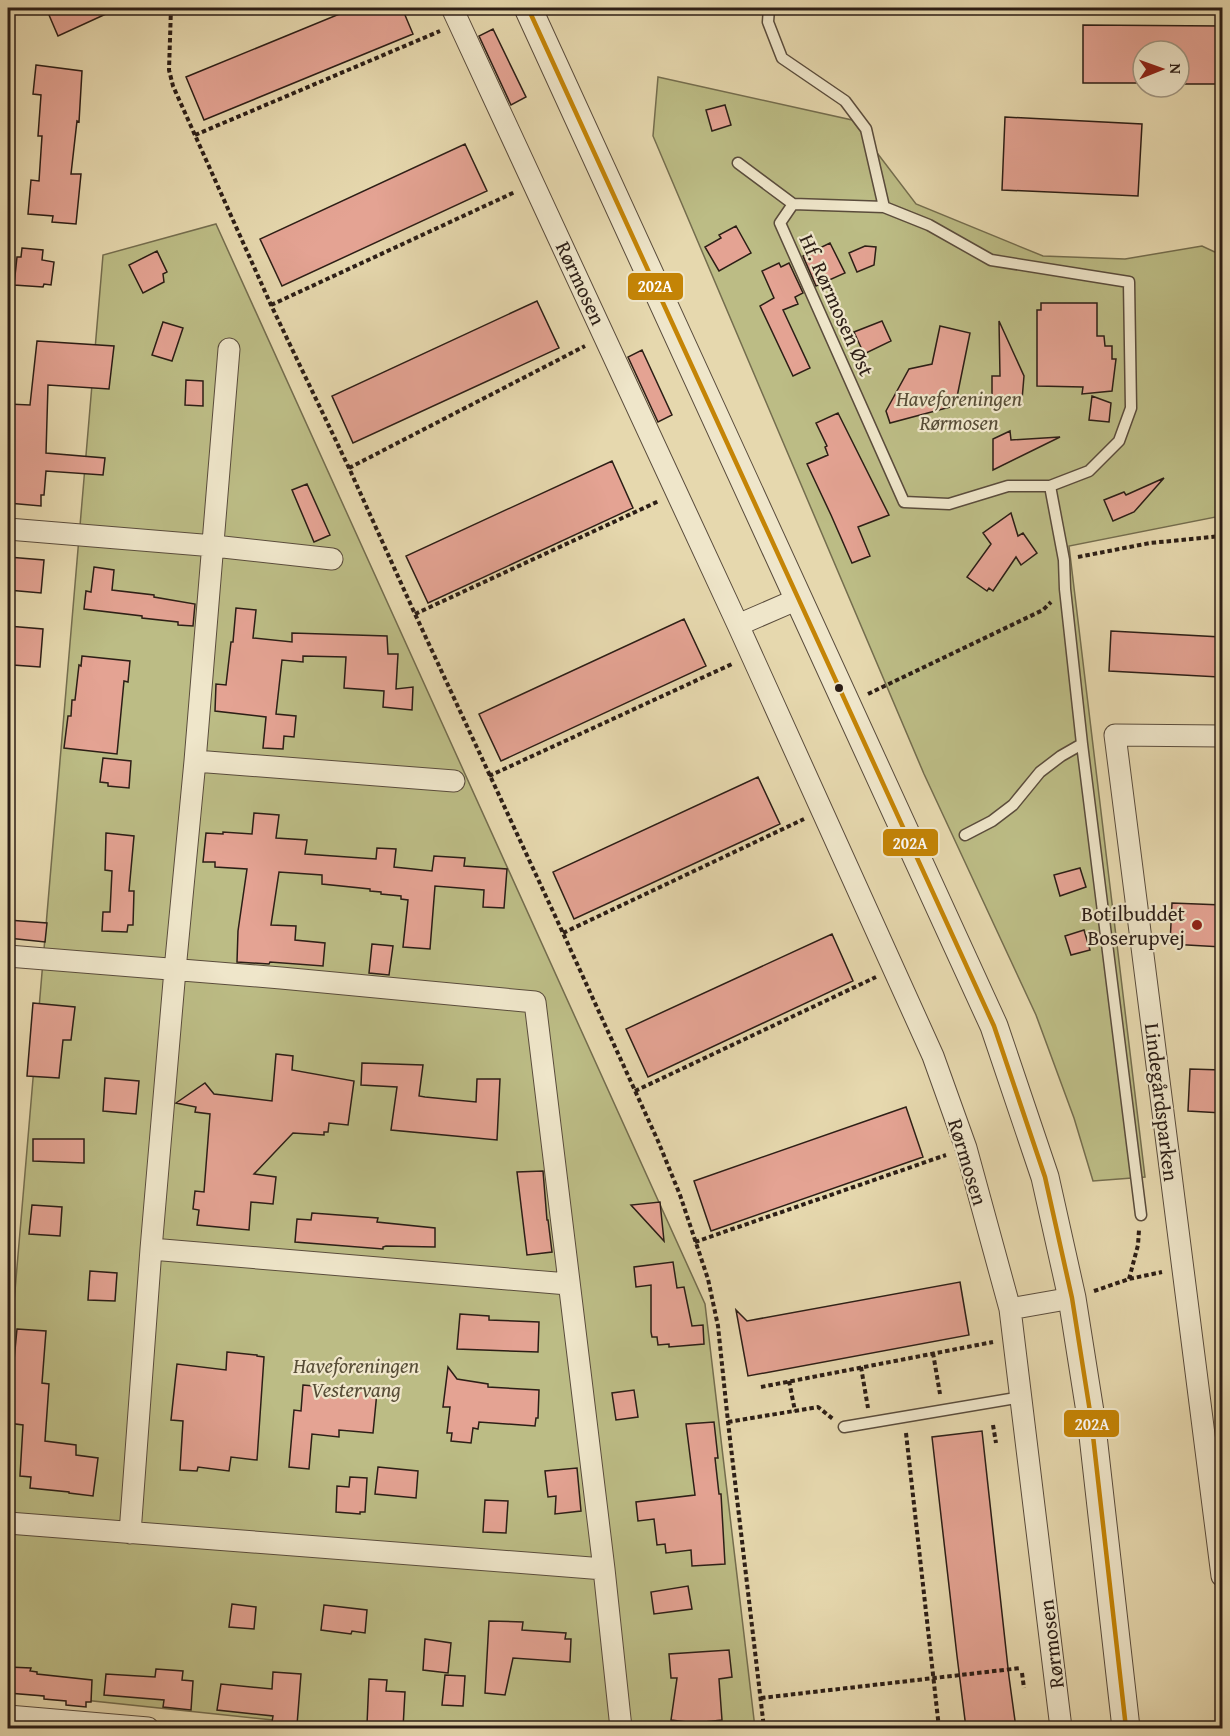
<svg xmlns="http://www.w3.org/2000/svg" width="1230" height="1736" font-family="'Gentium Book Plus',serif">
  <style>
    .green { fill: #bcbc85; stroke: #746d4e; stroke-width: 1.5 }
    .building { fill: #e4a393; stroke: #2c1e16; stroke-width: 1.5 }
    .lines { fill: none; stroke-linecap: round; stroke-linejoin: round }
    .service-casing { stroke: #5a4c3c; stroke-width: 13 }
    .minor-casing { stroke: #5a4c3c; stroke-width: 23 }
    .tertiary-casing { stroke: #5a4c3c; stroke-width: 29 }
    .path { stroke: #2c1e16; stroke-width: 4; stroke-dasharray: 4.5 3; stroke-linecap: butt }
    .service { stroke: #efe6ca; stroke-width: 10 }
    .minor { stroke: #efe6ca; stroke-width: 21 }
    .tertiary { stroke: #efe6ca; stroke-width: 27 }
    .bus-1-casing { stroke: #efe6ca; stroke-width: 9 }
    .bus-1 { stroke: #c48406; stroke-width: 4.5 }
    .bus-dot { fill: #2c1e16; stroke: #efe6ca; stroke-width: 2 }
    .poi-dot { fill: #8f2418; stroke: #efe6ca; stroke-width: 2 }
    .labels { text-anchor: middle; dominant-baseline: central; stroke-width: 4.5; stroke-linejoin: round; paint-order: stroke }
    .street-label { font-size: 21px; fill: #2c1e16; stroke: #efe6ca }
    .park-label { font-size: 21px; font-style: italic; fill: #574d37; stroke: #efe6ca }
    .poi-label { font-size: 21px; fill: #2c1e16; stroke: #efe6ca; text-anchor: end }
    .line-badge { stroke: #efe6ca; stroke-width: 2 }
    .badge-label { font-size: 16px; text-anchor: middle; font-weight: bold; fill: #fff }
  </style>
  <rect width="100%" height="100%" fill="#e6d8ae"/>
  <filter id="stains"><feTurbulence type="fractalNoise" baseFrequency=".00333" numOctaves="4"/><feColorMatrix values="0 0 0 0 .2 0 0 0 0 .09 0 0 0 0 .02 0 0 0 .5 -.17"/></filter>
  <radialGradient id="worn" r=".72"><stop offset=".6" stop-color="#630" stop-opacity="0"/><stop offset="1" stop-color="#630" stop-opacity=".3"/></radialGradient>
  <path class="green" d="M658 77 852 120 916 204 1043 256 1125 259 1202 246 1217 253 1221 516 1069 546 1145 1177 1093 1181 1074 1118 1036 1015 924 774 653 136Z
    M216 224 705 1304 755 1728H348L8 1692V1373L103 255Z"/>
  <path class="building" d="M46 8H119L58 36Z
    M354 8H402L413 34 204 120 186 77Z
    M1083 25 1222 26V84H1179V51H1143V83H1083Z
    M493 29 526 97 511 105 479 36Z
    M36 65 82 71 79 122 77 121 71 174H81L76 224 52 222 53 216 28 214 31 180 39 181 42 136H38L41 95 33 94Z
    M725 105 731 125 712 131 706 110Z
    M1005 117 1142 124 1138 196 1002 190Z
    M465 144 487 191 282 286 260 239Z
    M736 226 751 253 719 271 705 247 721 238 719 235Z
    M830 243 845 273 816 286 803 256Z
    M865 246 876 247 874 265 857 272 849 253Z
    M22 248 43 250 42 260 54 262 51 285 44 284 43 287 14 285 17 257H21Z
    M157 251 167 272 163 274 164 282 143 293 129 265Z
    M779 263 781 267 789 263 803 293 795 297 798 304 783 310 810 368 793 376 760 306 774 298 762 271Z
    M537 301 559 348 353 443 332 396Z
    M1041 303H1097V336H1104L1105 346H1112V359H1116L1112 391 1082 394 1083 387 1037 386V310H1041Z
    M882 321 891 341 864 354 854 332Z
    M999 321 1024 376 1022 400 999 401V397H992V376H1000Z
    M163 322 183 328 172 361 152 355Z
    M940 326 970 333 957 397H951L954 406 890 423 886 411 909 369 932 364Z
    M37 341 114 346 109 389 48 385 46 453 105 458 103 475 46 471 44 495H41V506L8 503V404L30 405Z
    M642 350 672 415 658 422 628 357Z
    M186 380 203 381V406L185 405Z
    M1092 396 1111 403 1109 422 1089 420Z
    M838 413 889 515 858 527 870 556 852 563 831 515 807 464 828 455 825 447 827 446 816 423Z
    M1010 431 1011 440 1060 437 993 470V439Z
    M612 461 633 508 428 603 406 556Z
    M1164 478 1134 512 1113 521 1104 500 1124 492 1126 495Z
    M307 484 330 535 314 542 292 490Z
    M1011 513 1018 536 1023 533 1037 553 1021 565 1016 557 993 591 989 588 987 591 967 577 991 544 983 533Z
    M8 557 44 560 41 593 8 590Z
    M94 567 114 570 112 590 154 595V597L195 604 193 626 178 625V622L142 618V616L84 609 86 591 91 592Z
    M236 608 256 610 253 638 292 642V633L387 636 388 654H398L396 689 413 687 412 710 383 707 384 691 344 688 346 657 303 656V662L282 660 276 714 296 716 294 737 284 736 283 749 263 748 266 717 215 711 216 684 226 685 231 642H233Z
    M684 619 706 666 501 761 479 714Z
    M8 626 43 629 40 667 13 665 14 656H8Z
    M1111 631 1221 637 1219 677 1109 671Z
    M82 656 130 661 128 682 124 681 117 754 64 748 68 716H71L72 700H75L79 665 81 666Z
    M103 758 131 761 129 788 108 786V783L100 782Z
    M758 777 780 824 574 919 553 872Z
    M254 813 279 815 276 838 307 840 305 854 376 859 377 848 396 849 394 867 432 871 434 856 465 858 464 866 507 869 504 908 483 907 484 890 435 886 430 949 403 947 408 900 401 899V896L381 894V892L370 891V889L322 884V875L279 872 271 925 296 926 295 940 325 943 323 966 270 962 269 964 237 962 238 931 247 869 215 867V862H203L206 833 223 834V832L252 834Z
    M106 833 134 836 129 891H134L133 925H128L127 932 102 931 103 912H110L112 871 105 870Z
    M1080 868 1086 887 1060 896 1054 875Z
    M1172 903 1222 905V947L1170 944Z
    M8 920 47 923 45 942 8 938Z
    M1084 930 1090 950 1071 955 1065 936Z
    M832 934 853 981 648 1077 626 1029Z
    M372 944 393 946 389 975 369 973Z
    M33 1003 75 1007 71 1040H63L59 1078 27 1076Z
    M276 1054 293 1056 292 1070 354 1081 348 1125 329 1123 328 1132H324V1135L293 1133 254 1174 276 1177 273 1204 251 1202 249 1230 197 1225 199 1210 193 1209 195 1191 204 1192 210 1114 195 1112 196 1107 176 1103 205 1083 214 1094 272 1101Z
    M362 1063 423 1065 419 1096 425 1097 476 1102 477 1079H500L497 1140 391 1130 397 1087 361 1085Z
    M1190 1069 1222 1070V1113L1188 1111Z
    M105 1078 139 1081 136 1114 103 1111Z
    M906 1107 923 1157 711 1231 694 1181Z
    M33 1139H84V1163L33 1161Z
    M543 1171 547 1220H548L552 1252 527 1255 517 1172Z
    M660 1202 664 1241 631 1205Z
    M32 1205 62 1207 60 1236 29 1234Z
    M312 1213 378 1218 377 1222 435 1228V1247L386 1246 383 1247V1249L295 1242 297 1219 311 1220Z
    M673 1262 677 1288 684 1287 692 1326 703 1325 704 1344 669 1347V1344L658 1345 657 1337H652L651 1332V1285L636 1287 634 1267Z
    M90 1271 117 1273 115 1301 88 1300Z
    M960 1282 969 1335 748 1376 736 1310 747 1321Z
    M460 1314 489 1316V1320L539 1322 538 1352 457 1349Z
    M17 1329 46 1331 42 1383 49 1384 45 1441 76 1445V1455L98 1458 93 1496 69 1493V1492L30 1488 31 1477 20 1476 23 1425 8 1423V1402H10Z
    M227 1352 257 1355V1356L264 1357 257 1460 231 1457 229 1471 198 1467 197 1471 180 1470 183 1421 171 1420 177 1364 226 1370Z
    M448 1367 457 1379 488 1384V1387L539 1390 538 1418H536L535 1426 479 1422 478 1429 473 1428 471 1443 451 1441 452 1433H447L450 1407H443Z
    M303 1385 377 1392 373 1433 339 1430V1437L312 1434 309 1469 289 1467 294 1410 301 1411Z
    M634 1390 638 1417 616 1420 612 1393Z
    M714 1422 718 1458H715L719 1494H721L725 1564 692 1566 691 1550 666 1553 665 1544 657 1545 654 1519 638 1521 636 1502 695 1495 686 1424Z
    M982 1431 1009 1677 1016 1728H966L957 1656 932 1437Z
    M378 1467 418 1471 416 1498 375 1494Z
    M577 1468 581 1511 555 1514 556 1496 548 1497 545 1471Z
    M350 1477 367 1478 365 1512H360V1514L336 1512 337 1486 349 1487Z
    M485 1500 508 1501 506 1533 483 1532Z
    M688 1586 692 1609 654 1614 651 1592Z
    M232 1604 256 1607 254 1629 229 1627Z
    M324 1605 367 1610 365 1633 352 1631 351 1634 321 1630Z
    M489 1621 523 1622 522 1630 566 1633 565 1639H571L570 1662 513 1658 505 1695 485 1693Z
    M425 1639 451 1643 448 1673 423 1670Z
    M729 1650 732 1677 719 1679 722 1720 695 1723 671 1720 677 1678H671L669 1654Z
    M8 1667 31 1668 30 1671 37 1672V1674L92 1680 91 1702H86V1707L66 1705V1701L44 1699V1696L8 1693Z
    M156 1669 183 1671 182 1680 193 1681 191 1710 163 1707 164 1700 104 1695 106 1674 155 1677Z
    M273 1672 301 1674 297 1725 272 1722 273 1716 217 1710 221 1684 272 1689Z
    M445 1675 465 1676 463 1706 442 1705Z
    M369 1679 387 1680 386 1691 405 1692 403 1728H382V1726L367 1724Z"/>
  <g class="lines">
    <g class="service-casing">
      <path id="service" d="M769 8 768 22 782 58 845 101 866 129 884 207
        M738 163 793 204
        M793 204 884 207 929 225 991 260 1129 282 1131 408 1119 441 1089 471 1050 486H1008L949 504 904 502 780 223Z
        M1050 486 1064 560 1065 589 1082 744 1141 1215
        M965 835 992 821 1013 805 1040 772 1061 756 1082 744
        M844 1427 1022 1397"/>
    </g>
    <g class="minor-casing">
      <path id="minor" d="M452 8 738 625 933 1056 966 1148 1010 1309 1072 1298
        M8 529 214 546 332 559
        M738 625 798 599
        M1222 736 1115 735 1222 1576
        M195 761 454 781
        M8 956 281 978 535 1002 604 1569 621 1728
        M151 1249 568 1284
        M1010 1309 1061 1728
        M8 1523 604 1569
        M130 1533 151 1249 175 970 195 761 229 349
        M8 1716 148 1728"/>
    </g>
    <g class="tertiary-casing">
      <path id="tertiary" d="M528 8 994 1026 1045 1177 1072 1298 1091 1418 1126 1728"/>
    </g>
    <path class="path" d="M171 8 169 70 173 86 271 305 349 468 415 614 563 933 658 1141 680 1195 708 1279 718 1326 728 1422 764 1728
      M195 135 440 31
      M271 305 515 192
      M349 468 585 346
      M1078 557 1150 543 1222 536
      M415 614 659 501
      M868 694 1043 610 1051 602
      M489 776 732 664
      M563 933 804 819
      M635 1091 876 977
      M695 1242 946 1155
      M1129 1279 1138 1245 1139 1230
      M1094 1291 1129 1279 1162 1272
      M933 1353 940 1394
      M861 1367 868 1408
      M789 1381 795 1411
      M761 1387 993 1342
      M728 1422 818 1407 833 1419
      M993 1425 996 1443
      M906 1433 939 1728
      M1022 1673 1024 1688
      M761 1698 1021 1668"/>
    <use href="#service" class="service"/>
    <use href="#minor" class="minor"/>
    <use href="#tertiary" class="tertiary"/>
    <g class="bus-1-casing">
      <path id="bus-1" d="M528 8 994 1026 1045 1177 1072 1298 1091 1418 1126 1728"/>
    </g>
    <use href="#bus-1" class="bus-1"/>
  </g>
  <circle class="bus-dot" cx="839" cy="688" r="5"/>
  <circle class="poi-dot" cx="1197" cy="925" r="6"/>
  <g class="labels">
    <g class="street-label">
      <text transform="translate(581 283) rotate(65)">Rørmosen</text>
      <text transform="translate(837 305) rotate(66)">Hf. Rørmosen Øst</text>
      <text transform="translate(1162 1102) rotate(83)">Lindegårdsparken</text>
      <text transform="translate(968 1162) rotate(73)">Rørmosen</text>
      <text transform="translate(1051 1644) rotate(-97)">Rørmosen</text>
    </g>
    <g class="park-label">
      <text x="959" y="398">Haveforeningen<tspan x="959" dy="24">Rørmosen</tspan></text>
      <text x="356" y="1365">Haveforeningen<tspan x="356" dy="24">Vestervang</tspan></text>
    </g>
    <g class="poi-label">
      <text x="1185" y="913">Botilbuddet<tspan x="1185" dy="24">Boserupvej</tspan></text>
    </g>
  </g>
  <g class="line-badge">
    <rect x="627" y="272" width="57" height="29" rx="6" fill="#c48406"/>
    <rect x="882" y="828" width="57" height="29" rx="6" fill="#c48406"/>
    <rect x="1063" y="1409" width="57" height="29" rx="6" fill="#c48406"/>
  </g>
  <g class="badge-label">
    <text x="655" y="292">202A</text>
    <text x="910" y="849">202A</text>
    <text x="1092" y="1430">202A</text>
  </g>
  <rect width="1230" height="1736" fill="none" stroke="#e6d8ae" stroke-width="30"/>
  <rect x="9" y="9" width="1212" height="1718" fill="none" stroke="#2c1e16" stroke-width="3"/>
  <rect x="15" y="15" width="1200" height="1706" fill="none" stroke="#2c1e16" stroke-width="1.5"/>
  <g transform="translate(1161 69) rotate(89)"><circle r="28" fill="#efe6ca" stroke="#a19682" stroke-width="1.5"/>
  <path d="M0-4.5L10 22L0 15L-10 22Z" fill="#8f2418"/>
  <text y="-9" font-size="16" font-weight="bold" text-anchor="middle" fill="#2c1e16">N</text>
  </g>
  <rect width="100%" height="100%" filter="url(#stains)"/>
  <rect width="100%" height="100%" fill="url(#worn)"/>
</svg>
